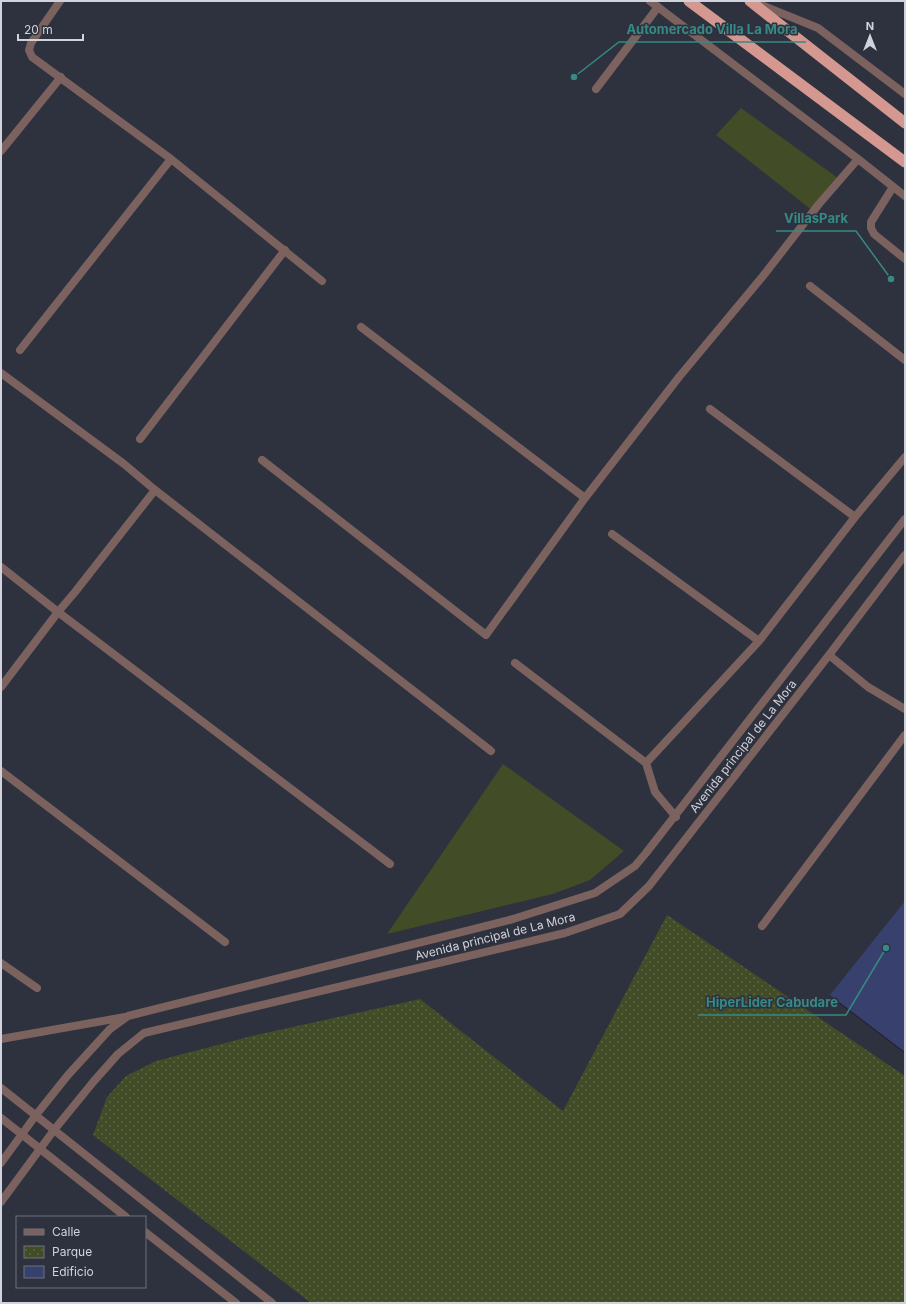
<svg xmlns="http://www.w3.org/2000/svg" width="906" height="1304" font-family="Inter,sans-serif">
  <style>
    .green { fill: #424c27 }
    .park { fill: url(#park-dots) }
    .building { fill: #37416e; filter: url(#shadow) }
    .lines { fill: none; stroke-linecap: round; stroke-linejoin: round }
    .service { stroke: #7c625e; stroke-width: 8 }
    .minor { stroke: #7c625e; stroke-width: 8 }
    .trunk { stroke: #d49890; stroke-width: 11 }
    .labels { text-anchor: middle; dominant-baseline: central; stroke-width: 3; stroke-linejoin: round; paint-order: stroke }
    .street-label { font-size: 12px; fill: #d0d3db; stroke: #2e313e }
    .leader { fill: none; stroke: #368984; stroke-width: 1.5 }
    .callout-dot { fill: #368984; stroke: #2e313e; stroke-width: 1.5 }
    .callout-label { font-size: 13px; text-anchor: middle; font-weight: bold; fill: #368984; stroke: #2e313e; stroke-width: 3; stroke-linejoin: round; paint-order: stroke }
  </style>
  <defs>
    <pattern id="park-dots" width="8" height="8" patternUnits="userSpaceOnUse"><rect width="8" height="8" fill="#424c27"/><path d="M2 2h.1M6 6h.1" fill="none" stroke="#5c6546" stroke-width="1.8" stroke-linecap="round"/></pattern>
    <filter id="shadow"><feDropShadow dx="3.5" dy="3.5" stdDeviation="0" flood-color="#0009"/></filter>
  </defs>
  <rect width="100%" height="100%" fill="#2e313e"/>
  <path class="green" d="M741 108 842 181 813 211 716 135Z
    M503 764 624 851 590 880 553 894 387 934Z"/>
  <path class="park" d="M667 915 905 1076V1303H311L93 1135 107 1097 126 1076 156 1061 252 1036 420 999 563 1111Z"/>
  <path class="building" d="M905 901V1052L830 995Z"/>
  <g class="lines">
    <path class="service" d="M596 89 658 7
      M893 187 871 222V228L874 234 905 259"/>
    <path class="minor" d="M60 1 31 43 29 50 32 57 171 159 322 281
      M650 1 858 159 905 196
      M759 4 818 28 905 94
      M1 151 61 77
      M810 286 905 360
      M361 327 585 498
      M20 350 171 159
      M1 373 124 464 155 490
      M710 409 855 517
      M140 439 285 250
      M262 460 486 635 585 498 679 377 763 276 819 204 858 159
      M612 534 759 641
      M1 567 58 612 390 864
      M829 655 868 687 905 709
      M515 663 646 763 655 792 676 817
      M1 687 58 612 75 592 155 490 491 751
      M646 763 759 641 855 517 905 457
      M1 771 225 942
      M762 926 905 735
      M1 963 37 988
      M1 1039 125 1017
      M1 1088 272 1303
      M1 1118 126 1217
      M1 1163 36 1115 68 1075 110 1029 128 1016 513 919 595 893 635 866 646 853 905 519
      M1 1202 54 1130 94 1081 118 1054 144 1033 565 933 620 914 649 886 829 655 905 555
      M145 1232 236 1303"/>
    <path class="trunk" d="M689 1 905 162
      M750 1 905 123"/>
  </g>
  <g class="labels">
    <g class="street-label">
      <text transform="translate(743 746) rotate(-52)">Avenida principal de La Mora</text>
      <text transform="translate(495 936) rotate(-14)">Avenida principal de La Mora</text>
    </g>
  </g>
  <path class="leader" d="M574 77L619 42H806M891 279L856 231H776M886 948L846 1015H698"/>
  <g class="callout-dot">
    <circle cx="574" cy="77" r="4"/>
    <circle cx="891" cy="279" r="4"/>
    <circle cx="886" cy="948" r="4"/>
  </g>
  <g class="callout-label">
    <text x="712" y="34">Automercado Villa La Mora</text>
    <text x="816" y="223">VillasPark</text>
    <text x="772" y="1007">HiperLider Cabudare</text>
  </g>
  <rect width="906" height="1304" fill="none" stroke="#d0d3db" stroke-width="4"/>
  <rect x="16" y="1216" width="130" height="72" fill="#2e313e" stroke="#6f727d"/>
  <rect x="24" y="1229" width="20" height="6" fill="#7c625e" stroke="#6f727d"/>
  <text x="52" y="1236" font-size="12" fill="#d0d3db">Calle</text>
  <rect x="24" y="1246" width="20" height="12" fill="url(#park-dots)" stroke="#6f727d"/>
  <text x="52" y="1256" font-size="12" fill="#d0d3db">Parque</text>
  <rect x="24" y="1266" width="20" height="12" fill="#37416e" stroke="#6f727d"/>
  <text x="52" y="1276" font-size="12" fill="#d0d3db">Edificio</text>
  <g transform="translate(870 36)" stroke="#2e313e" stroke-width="3" paint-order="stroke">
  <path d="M0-3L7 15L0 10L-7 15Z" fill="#d0d3db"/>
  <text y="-6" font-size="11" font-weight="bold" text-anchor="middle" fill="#d0d3db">N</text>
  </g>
  <path d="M18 34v6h65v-6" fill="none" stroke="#d0d3db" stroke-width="2"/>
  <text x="24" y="34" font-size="12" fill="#d0d3db" stroke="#2e313e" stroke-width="3" paint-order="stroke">20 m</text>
</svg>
